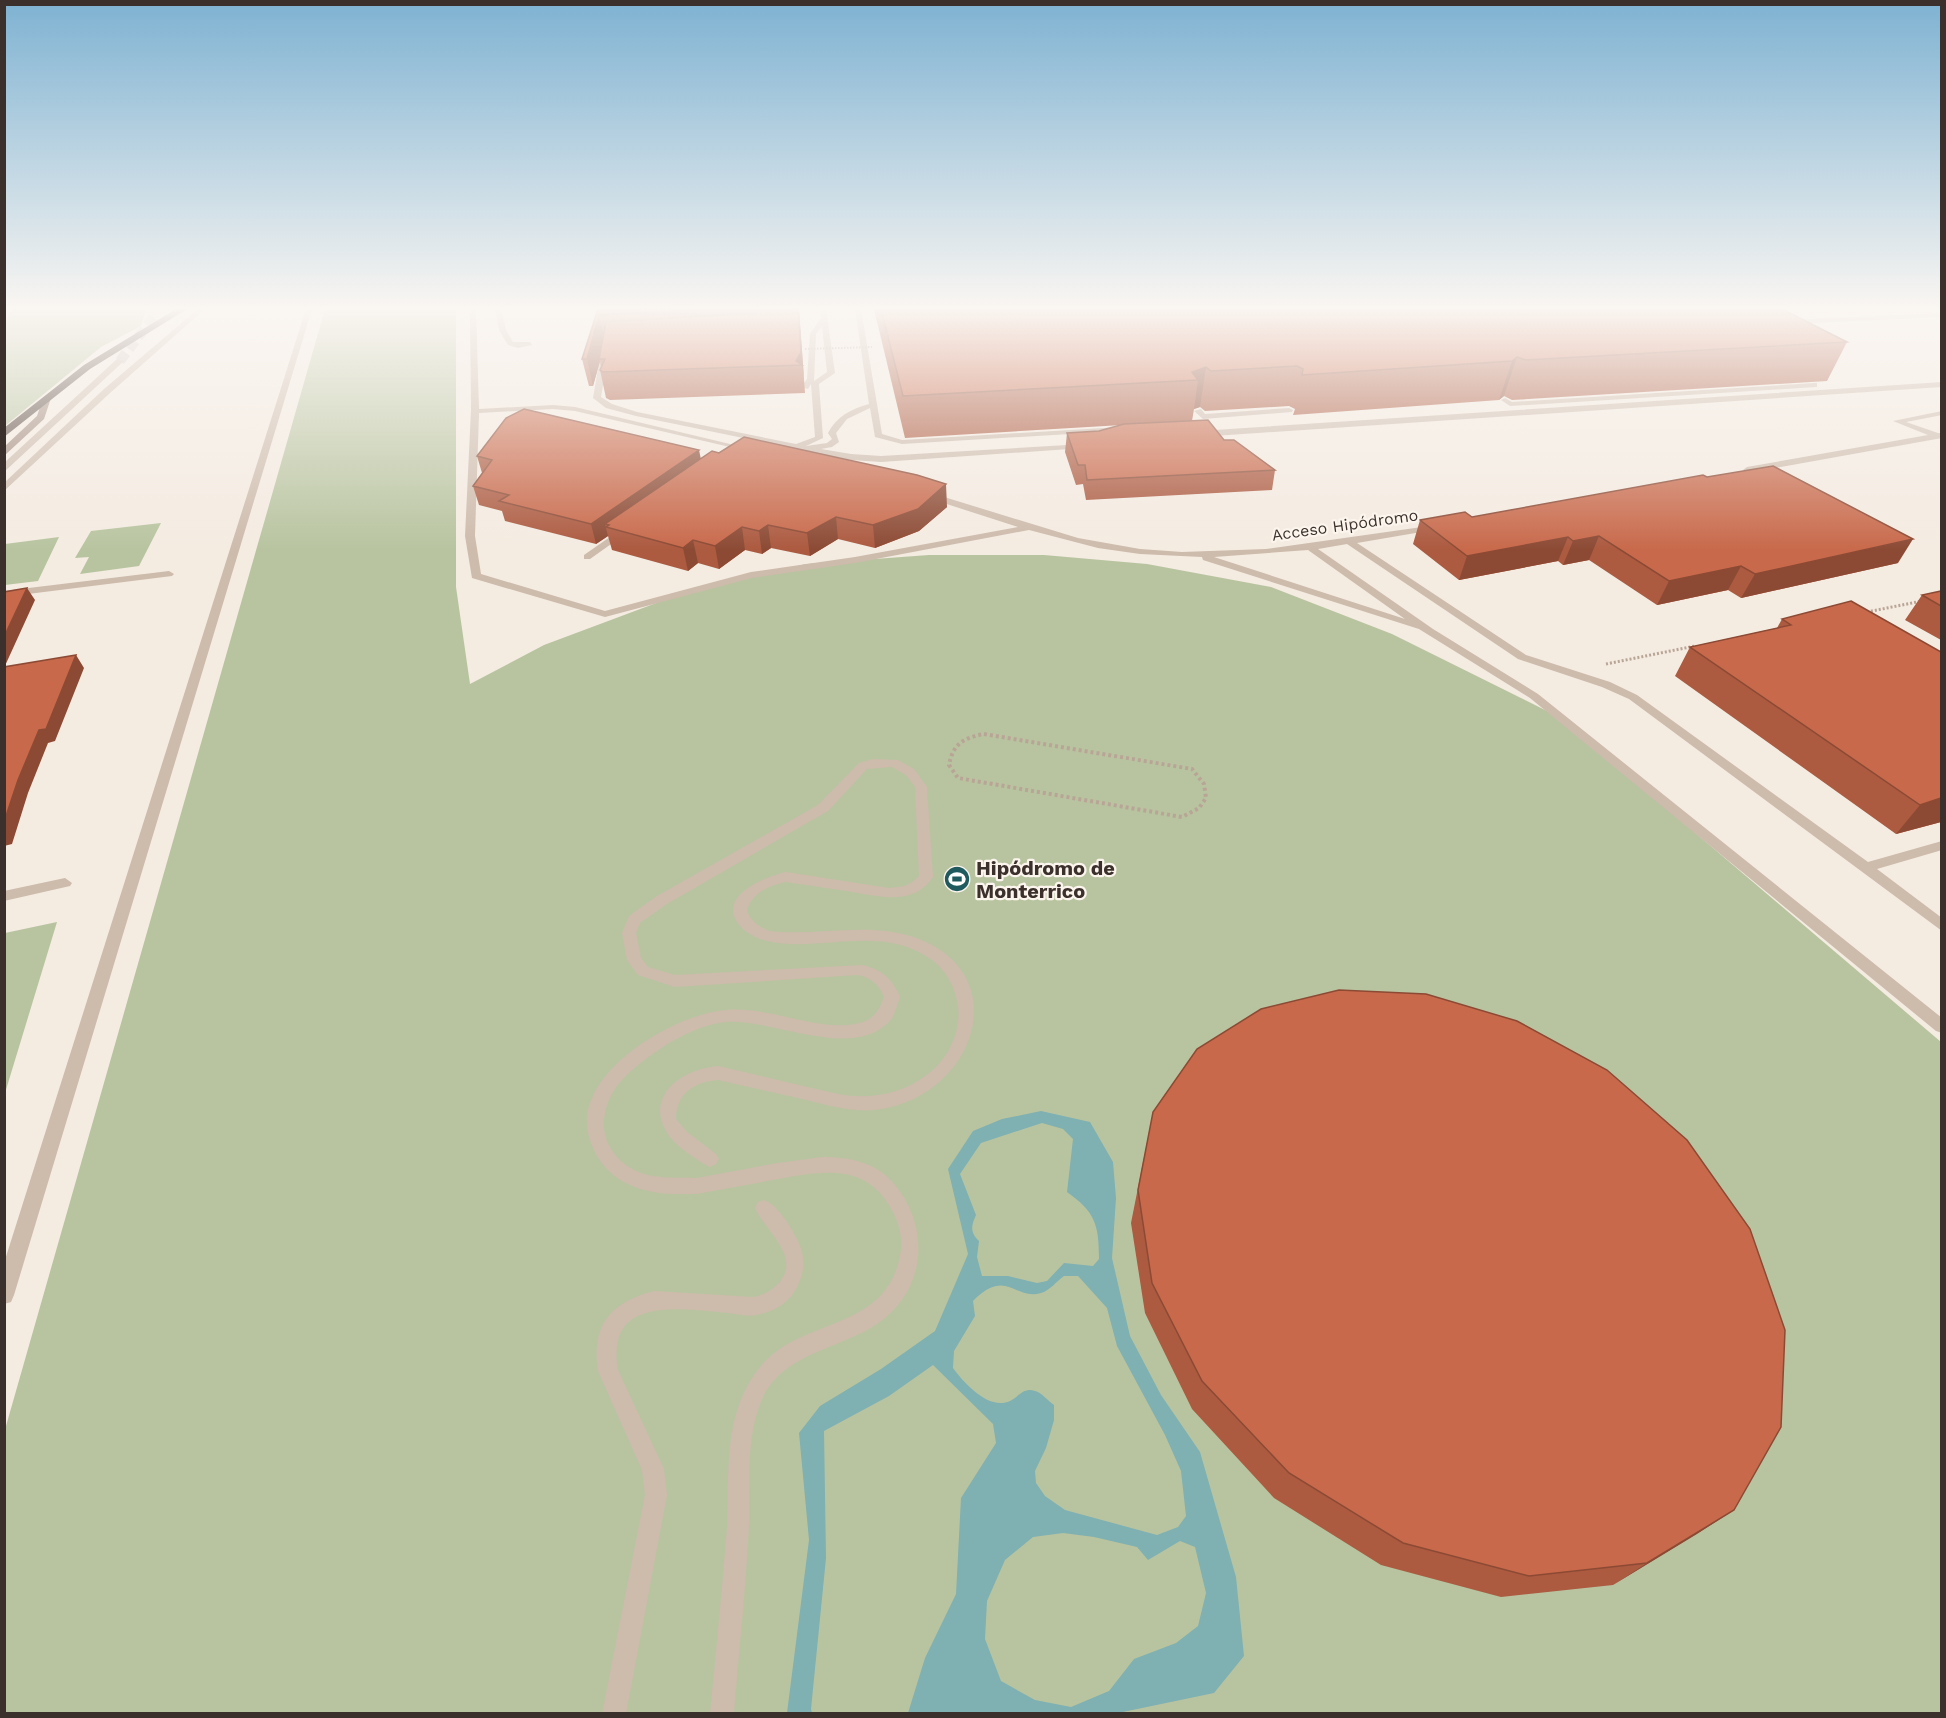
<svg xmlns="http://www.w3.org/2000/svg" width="1946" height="1718" font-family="'Work Sans',sans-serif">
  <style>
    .green { fill: #b8c4a0 }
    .water { fill: #7fb0b2; fill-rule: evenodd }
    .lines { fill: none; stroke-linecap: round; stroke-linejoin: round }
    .highway-tunnel { stroke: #cfc6bd; stroke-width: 10; stroke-dasharray: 10 5; stroke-linecap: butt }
    .path-far1 { stroke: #b9a596; stroke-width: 3; stroke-dasharray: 2 2; stroke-linecap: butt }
    .path { stroke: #b9a596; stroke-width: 4; stroke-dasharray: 3 3; stroke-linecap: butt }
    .lane { fill: #cdbbac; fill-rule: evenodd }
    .street { fill: #cdbbac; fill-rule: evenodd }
    .secondary { fill: #a18a7d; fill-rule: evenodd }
    .highway { fill: #5c4a42; fill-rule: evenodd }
    .path-bridge { stroke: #b9a596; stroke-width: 2; stroke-dasharray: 1.5 1.5; stroke-linecap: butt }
    .lane-bridge { stroke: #cdbbac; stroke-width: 16 }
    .wall { fill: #ac5a40 }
    .shaded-wall { fill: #8c4a34 }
    .building { fill: #c8694b; stroke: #8c4a34; stroke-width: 1.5 }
    .labels { text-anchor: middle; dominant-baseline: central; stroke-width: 4.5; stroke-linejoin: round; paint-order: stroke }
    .far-street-label { font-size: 16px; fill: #3b302b; stroke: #fbf5ee }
    .poi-label { font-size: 20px; font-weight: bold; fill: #3b302b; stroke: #fbf5ee; text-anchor: start }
  </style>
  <rect width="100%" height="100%" fill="#f4ebe1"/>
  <path class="green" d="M12 309H146L141 326 101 347 5 426V322Z
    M325 309H456V587L470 684 544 645 683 593 806 564 929 555H1044L1147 564 1271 587 1392 634 1559 717 1941 1042V1713H5L4 1433Z
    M161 523 139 566 80 574 89 557 75 558 91 531Z
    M59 537 38 581 5 585V544Z
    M57 922 5 1093V933Z"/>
  <path class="water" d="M1041 1111 1090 1122 1113 1162 1116 1198 1112 1258 1130 1336 1161 1395 1200 1452 1236 1577 1244 1656 1214 1693 1118 1713H908L925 1658 956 1594 961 1498 996 1443 993 1424 933 1365 889 1396 824 1431 826 1558 811 1709 812 1713H787L809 1540 799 1433 820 1406 881 1369 935 1331 968 1254 948 1169 973 1131 1002 1119ZM1042 1123 1063 1129 1073 1139 1067 1192C1095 1212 1099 1224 1099 1259L1093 1266 1064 1263 1047 1281 1037 1283 1008 1276H982L977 1257 979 1241C970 1232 971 1226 976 1215L960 1174 981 1143ZM1064 1276H1078L1107 1308 1117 1346 1165 1435 1181 1471 1186 1516 1178 1527 1157 1535 1065 1510 1045 1496 1036 1483 1035 1471 1046 1448 1054 1420V1405C1048 1401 1041 1392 1035 1391 1023 1387 1019 1397 1010 1401 989 1411 964 1383 953 1368L954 1351 975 1316 973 1301C1007 1267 1014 1301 1041 1293 1049 1291 1057 1281 1064 1276ZM1063 1533 1094 1537 1137 1547 1148 1560 1180 1541 1195 1547 1206 1593 1198 1626 1176 1643 1134 1659 1109 1691 1071 1707 1035 1700 1001 1681 985 1639 987 1601 1005 1560 1033 1537Z"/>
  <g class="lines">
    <path class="highway-tunnel" d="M120 361 155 315"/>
    <path class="path-far1" d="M1867 612 1922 601
      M1606 664 1695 646"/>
    <path class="path" d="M984 734 1192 769 1204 784 1206 798 1199 808 1182 817 958 778 949 765C953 744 963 738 984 734Z"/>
    <path class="lane" d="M198 309H205L110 393 4 491V483L104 389Z
      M306 309H312L14 1295 11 1302 4 1304V1263Z
      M470 309H476L479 409 553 405 575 407 751 449 747 451 575 411 553 409 479 413 475 536 481 574 605 611 751 572 855 557 1018 527 928 498V494L931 493 1078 538 1140 549 1182 552 1266 549 1436 525 1438 527 1433 530 1357 543 1526 655 1610 682 1637 695 1868 862 1942 841V850L1877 869 1942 918V931L1629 699 1602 687 1518 659 1347 544 1318 549 1433 629 1538 694 1942 1018V1033L1936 1031 1530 698 1419 629 1203 560 1202 557 1140 554 1098 548 1029 530 855 563 752 578 605 617 472 578 465 536 471 410ZM1308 550 1405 619 1214 557Z
      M495 309H501L506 330 513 342H530L532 345 518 348 508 345 499 330Z
      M820 309H826L835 373 819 384 823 438 806 446 827 443 832 439 828 433C837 416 851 409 869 404L855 309H861L882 434 902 440 1120 427 1124 429 1120 431 902 444 875 437 870 408 847 419 836 433 839 442 832 447 821 449 851 454 881 456 1084 444 1088 446 1084 448 881 462 851 460 636 416 606 408 593 398 600 357 604 355 608 357 601 397 612 404 637 412 796 444 815 437 811 384 808 389 801 387 807 379 810 334 821 318ZM822 326 827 372 814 381 816 334Z
      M1942 313V317L1788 324 1785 322 1788 320Z
      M1814 383H1817V387L1510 406 1501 400 1505 398 1512 402Z
      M1289 408 1293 410 1292 412 1203 419 1194 411 1201 409 1205 414Z
      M1942 411V415L1906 422 1938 433H1942V438L1747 473 1743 470 1747 467 1928 435 1893 421Z
      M620 530 628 532 590 559H584V555Z
      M169 571 174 574 172 576 4 597V591Z
      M873 759 898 760 914 769 927 787 933 877C914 907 876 896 847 891 826 888 806 885 786 882 770 885 752 893 747 910 750 921 759 927 770 931 819 937 871 920 919 939 1013 976 976 1089 887 1108 857 1115 828 1105 798 1098 771 1092 745 1086 718 1080 695 1082 676 1093 676 1119L687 1132 716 1154 719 1159 716 1164 710 1167C701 1163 694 1157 686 1152 636 1115 665 1071 718 1066 758 1075 798 1085 838 1094 870 1100 903 1094 928 1074 949 1058 961 1032 958 1006 955 987 947 971 932 960 880 922 817 955 763 940 754 937 747 933 740 926 715 897 764 877 786 872L889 888C902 887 910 886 919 876L915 787 906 775 892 767 867 769 828 811 667 904 640 923 636 933 641 958 648 967 675 975 863 965C882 970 892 978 900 997 897 1005 895 1016 889 1022 850 1061 772 1018 725 1022 693 1026 662 1046 637 1066 617 1082 603 1101 604 1128 605 1139 610 1149 617 1157 639 1181 667 1177 697 1178L703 1180 706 1186 703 1192C695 1195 685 1194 676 1194 636 1194 601 1178 589 1137 571 1074 674 1014 726 1010 767 1006 807 1028 848 1025 870 1023 877 1016 884 997 879 984 870 977 857 975L675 987 638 975 627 960 622 933 629 916 657 896 818 805 859 763Z
      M65 878 72 883 70 886 4 901V891Z
      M822 1157C849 1157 877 1162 895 1185 931 1229 926 1291 877 1324 837 1351 777 1353 759 1407 746 1443 750 1486 749 1524 746 1587 739 1650 734 1714H710C716 1652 722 1590 727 1528 729 1486 725 1442 740 1402 747 1383 760 1363 777 1351 821 1319 887 1323 900 1256 905 1233 895 1210 880 1193 854 1164 813 1173 778 1179L772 1177 769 1171 772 1165 778 1163Z
      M764 1200C778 1205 791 1227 798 1241 806 1258 805 1272 796 1289 789 1303 771 1313 756 1315 747 1317 737 1314 728 1313 680 1309 605 1295 618 1370L664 1469 667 1495 626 1714H602L645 1495 642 1470 598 1371C591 1325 611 1302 654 1291L753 1297C762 1296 771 1291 778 1284 803 1257 765 1231 755 1208L758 1202Z"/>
    <path class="street" d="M117 359 124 361 4 472V463Z
      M1942 382V387L1199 437 1194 434 1199 431Z"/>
    <path class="secondary" d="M47 395 51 398 44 419 4 456V447L37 416 43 398Z"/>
    <path class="highway" d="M176 309H187L90 369 4 437V428L84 365Z"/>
    <path class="path-bridge" d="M805 349 872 347"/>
    <path class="lane-bridge" d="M697 1186 778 1171"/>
  </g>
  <path class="wall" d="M598 309H799L805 393 610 400 606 398 600 370 601 368 600 361 593 386H589L582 359Z
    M874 309H1782L1847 342 1827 381 1512 400 1504 396 1499 400 1293 415 1295 409 1289 406 1205 411 1200 407 1194 409 1192 421 1275 470 1272 490 1086 500 1083 484 1076 485 1065 452 1067 433 1099 431 1122 425 905 438Z
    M477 456 701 459 947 507 919 531 875 548 838 539 810 556 771 548 762 554 745 550 719 569 698 563 688 571 612 550 608 536 596 544 505 521 502 511 479 505 473 486 482 473Z
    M1472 517 1898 563 1741 598 1728 590 1657 605 1589 560 1563 565 1558 561 1459 580 1413 544 1420 520Z
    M1941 591V640L1905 620 1922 595Z
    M1782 619 1941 652V822L1896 834 1675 676 1690 647 1777 628Z
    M1153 1112 1734 1510 1613 1585 1501 1597 1381 1565 1274 1498 1192 1409 1145 1313 1131 1223Z"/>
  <path class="shaded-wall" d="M798 309H799L804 379 802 365 796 361Z
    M599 315 605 341 599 359 600 361 593 386 587 359Z
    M1517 357 1504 396 1499 400 1512 361Z
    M1206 367 1200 407 1194 409 1198 380 1192 372Z
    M699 450 703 469 609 525 605 524 608 536 596 544 591 524Z
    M946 484 947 507 919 531 875 548 873 525Z
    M836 517 838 539 810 556 807 533Z
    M768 525 771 548 762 554 759 531Z
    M742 527 745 550 719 569 715 546Z
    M1599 536 1589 560 1563 565 1573 541Z
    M1568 537 1558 561 1459 580 1467 556Z
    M1913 539 1898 563 1741 598 1755 574Z
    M693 540 698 563 688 571 683 548Z
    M1741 566 1728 590 1657 605 1669 581Z
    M27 588 35 600 4 668V637Z
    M76 655 84 668 55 741 48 743 28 793 12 844 4 846V822L18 780 39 730Z
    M1941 798V822L1896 834 1920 805Z
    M1734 1510 1697 1534 1613 1585 1647 1563Z"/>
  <path class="building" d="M598 309H693L599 315 587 359H582Z
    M759 309H798L801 352 796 361 802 365 603 372 600 370 605 359H599L606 322 757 313Z
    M881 309H1782L1847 342 1526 360 1517 357 1512 361 1302 375 1303 369 1297 366 1211 371 1206 367 1192 372 1198 380 903 396Z
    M524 409 699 450 591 524 499 501 509 495 473 486 492 460 477 456 506 418Z
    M1208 420 1224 440H1234L1275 470 1087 480 1085 465H1078L1067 433 1099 431 1124 424Z
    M744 437 917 475 946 484 918 509 873 525 836 517 807 533 768 525 759 531 742 527 715 546 693 540 683 548 606 527 609 525 605 524 712 451 719 453Z
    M1773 466 1913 539 1755 574 1741 566 1669 581 1599 536 1573 541 1568 537 1467 556 1420 520 1465 512 1472 517 1703 475 1707 477Z
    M27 588 4 637V592Z
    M1941 591V606L1922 595Z
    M1851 601 1941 652V798L1920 805 1690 647 1791 625 1782 619Z
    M76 655 46 729 39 730 18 780 4 822V667Z
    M1339 990 1426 994 1517 1021 1607 1070 1687 1140 1750 1229 1785 1330 1781 1427 1734 1510 1647 1563 1529 1576 1403 1543 1289 1473 1202 1381 1152 1283 1138 1190 1153 1112 1197 1049 1261 1009Z"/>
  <linearGradient id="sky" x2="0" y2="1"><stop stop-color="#7eb2d2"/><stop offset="0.56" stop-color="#faf6f2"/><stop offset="1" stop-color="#faf6f2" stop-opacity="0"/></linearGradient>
  <rect width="1946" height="550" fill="url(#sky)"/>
  <defs>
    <g id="stadium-disc" transform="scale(1.35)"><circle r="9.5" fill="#1f5a5e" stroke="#fbf5ee"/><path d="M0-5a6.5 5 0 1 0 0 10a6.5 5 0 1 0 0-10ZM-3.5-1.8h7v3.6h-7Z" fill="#fff"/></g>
  </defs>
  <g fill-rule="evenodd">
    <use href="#stadium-disc" x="957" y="879"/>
  </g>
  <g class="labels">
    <g class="far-street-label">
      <text transform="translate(1345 525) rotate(-8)">Acceso Hipódromo</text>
    </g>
    <g class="poi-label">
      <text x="976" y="868">Hipódromo de<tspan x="976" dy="23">Monterrico</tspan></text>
    </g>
  </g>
  <rect width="1946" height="1718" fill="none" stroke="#3b302b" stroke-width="12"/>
</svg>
